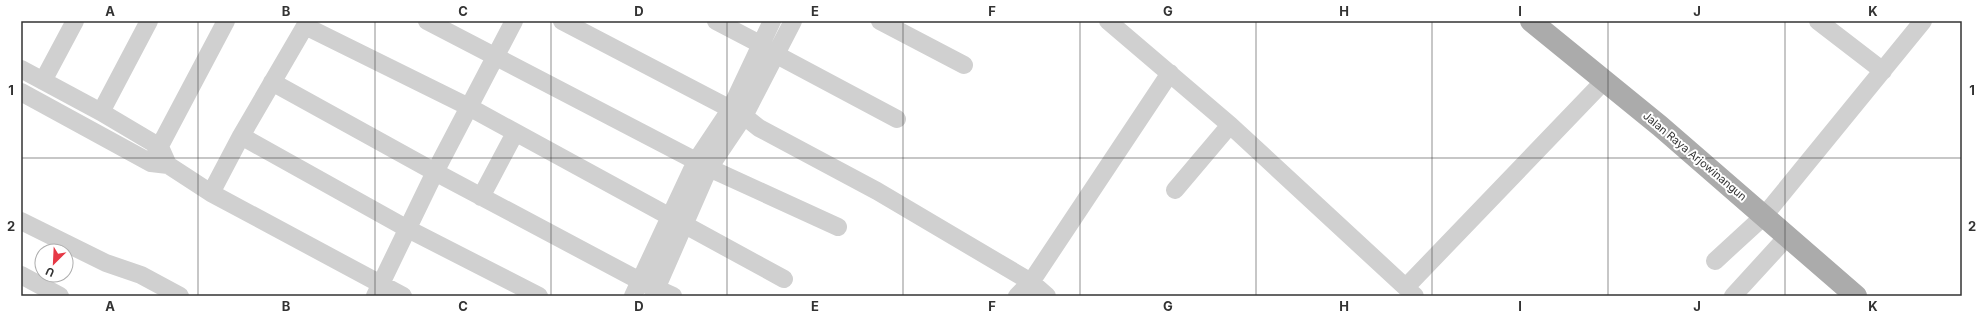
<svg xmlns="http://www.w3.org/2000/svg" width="1983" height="317" font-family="Inter,sans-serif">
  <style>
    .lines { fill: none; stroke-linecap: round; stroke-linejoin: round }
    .minor { stroke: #d0d0d0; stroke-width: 18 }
    .major { stroke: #ababab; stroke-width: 22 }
    .grid { fill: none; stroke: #333; stroke-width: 1; stroke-opacity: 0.55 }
    .labels { text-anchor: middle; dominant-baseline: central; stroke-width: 4; stroke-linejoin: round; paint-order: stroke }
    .street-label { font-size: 11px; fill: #333; stroke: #fff }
    .neatline { fill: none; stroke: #333; stroke-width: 1.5 }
    .grid-label { font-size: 13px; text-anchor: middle; font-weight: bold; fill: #333 }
  </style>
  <rect width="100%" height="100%" fill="#fff"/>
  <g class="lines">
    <path class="minor" d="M427 21 696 161
      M562 21 744 116 759 128 877 191 1031 282 1017 296
      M716 21 760 44
      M880 21 964 65
      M1108 21 1230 125 1415 296
      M1818 21 1883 71
      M305 26 469 107 784 279
      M775 54 897 119
      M21 69 101 112 160 147 168 165
      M43 81 75 21
      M272 82 435 172 640 281 673 296
      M21 92 151 163 168 165 211 193 403 296
      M101 112 149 21
      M241 136 406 228 539 296
      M154 157 226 21
      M709 168 838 227
      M1175 190 1230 125
      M211 193 241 136 308 21
      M481 197 515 133
      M21 221 106 263 141 275 180 296
      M1715 261 1764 216 1923 21
      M21 275 60 296
      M1406 287 1604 81
      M375 296 435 172 514 21
      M633 296 696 161 730 110 772 21
      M653 296 709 168 744 116 793 21
      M1047 296 1031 282 1170 73
      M1733 296 1787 237"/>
    <path class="major" d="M1531 21 1660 126 1856 296"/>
  </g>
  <path class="grid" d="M198 21V296M375 21V296M551 21V296M727 21V296M903 21V296M1080 21V296M1256 21V296M1432 21V296M1608 21V296M1785 21V296M21 158H1962"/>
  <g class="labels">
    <g class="street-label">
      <text transform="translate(1695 156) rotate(40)">Jalan Raya Arjowinangun</text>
    </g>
  </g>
  <rect width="1983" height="317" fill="none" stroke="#ffffff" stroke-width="44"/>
  <g transform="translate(54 263) rotate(204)"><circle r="19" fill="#ffffff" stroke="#adadad"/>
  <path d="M0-3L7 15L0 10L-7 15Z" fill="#e63946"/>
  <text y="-6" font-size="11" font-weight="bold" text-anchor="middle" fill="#333333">U</text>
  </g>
  <rect x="22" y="22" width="1939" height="273" class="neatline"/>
  <g class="grid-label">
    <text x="110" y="16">A</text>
    <text x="286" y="16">B</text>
    <text x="463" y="16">C</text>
    <text x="639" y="16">D</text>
    <text x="815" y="16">E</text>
    <text x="992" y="16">F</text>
    <text x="1168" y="16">G</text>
    <text x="1344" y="16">H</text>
    <text x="1520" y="16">I</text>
    <text x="1697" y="16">J</text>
    <text x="1873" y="16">K</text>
    <text x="11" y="95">1</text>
    <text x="1972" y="95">1</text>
    <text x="11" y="231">2</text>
    <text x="1972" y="231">2</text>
    <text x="110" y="311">A</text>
    <text x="286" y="311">B</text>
    <text x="463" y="311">C</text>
    <text x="639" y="311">D</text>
    <text x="815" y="311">E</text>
    <text x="992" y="311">F</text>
    <text x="1168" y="311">G</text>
    <text x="1344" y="311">H</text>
    <text x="1520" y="311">I</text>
    <text x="1697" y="311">J</text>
    <text x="1873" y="311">K</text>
  </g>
</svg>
